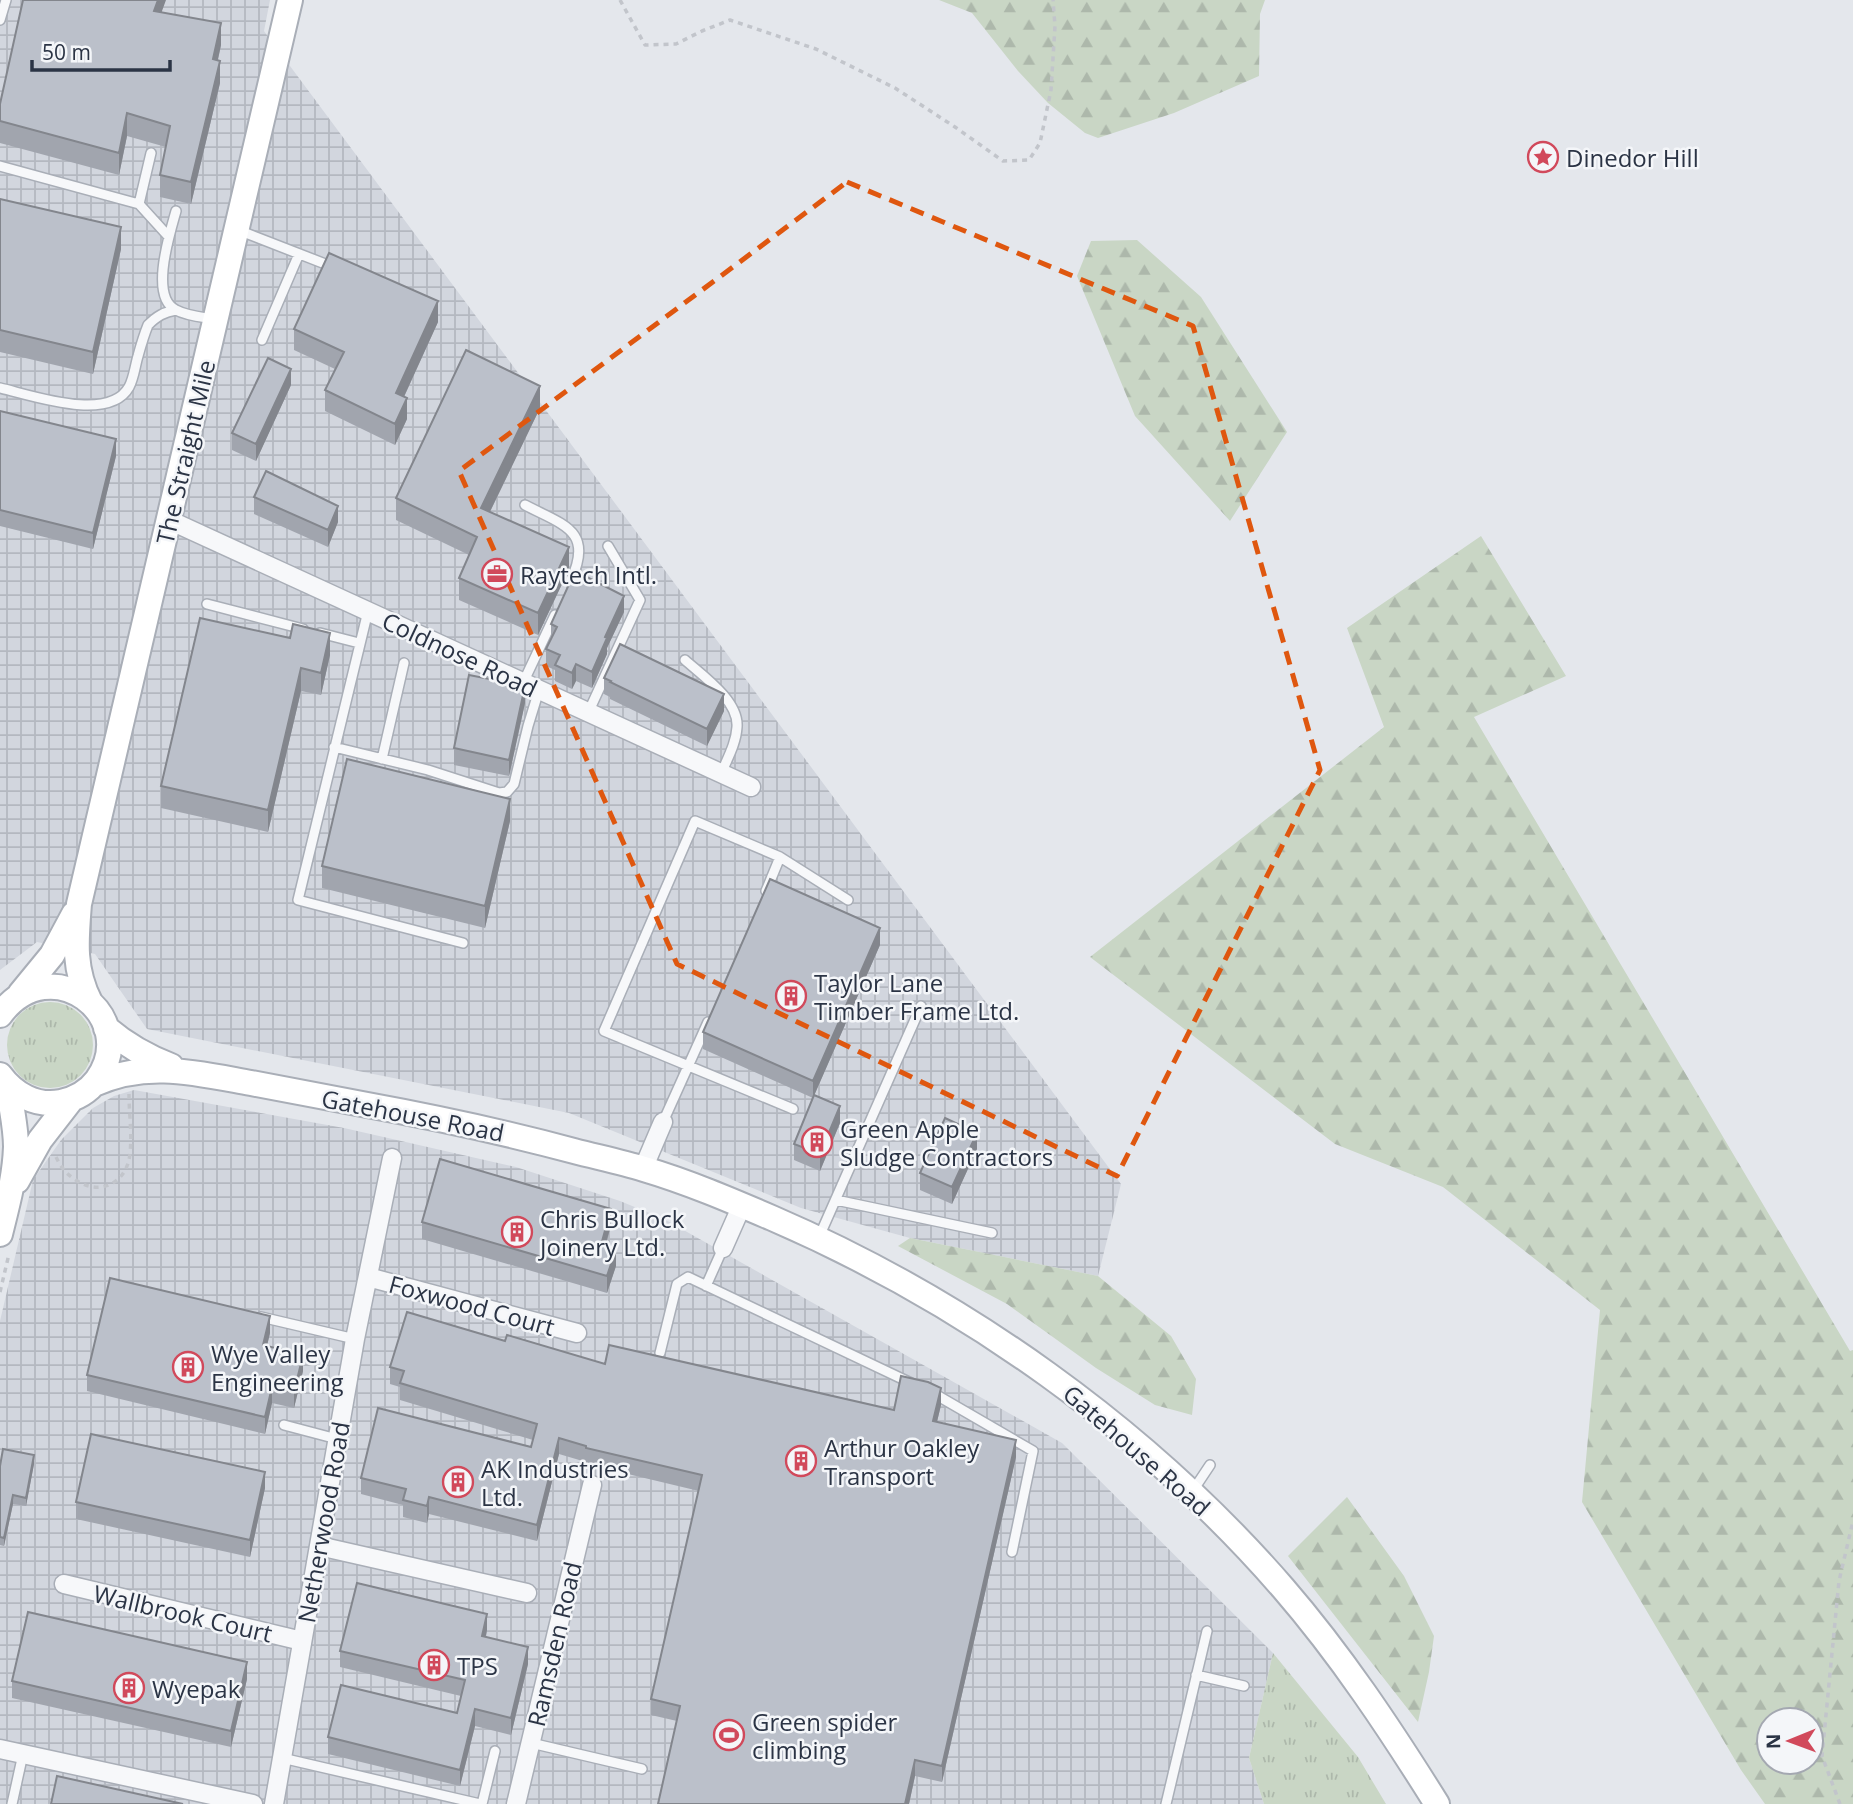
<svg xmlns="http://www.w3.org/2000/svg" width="1853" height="1804" font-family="'Open Sans',sans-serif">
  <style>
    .industrial { fill: url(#industrial-grid) }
    .grass { fill: url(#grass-tufts) }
    .forest { fill: url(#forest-firs); fill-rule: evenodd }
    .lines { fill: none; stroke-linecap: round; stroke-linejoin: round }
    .lane-casing { stroke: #a9aeb7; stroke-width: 12 }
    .street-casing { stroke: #a9aeb7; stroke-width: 21 }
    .secondary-casing { stroke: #a9aeb7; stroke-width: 28 }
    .path { stroke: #c2c5cb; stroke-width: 3.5; stroke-dasharray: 5 5; stroke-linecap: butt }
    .lane { stroke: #f7f8fa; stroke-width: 9 }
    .street { stroke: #f7f8fa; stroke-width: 18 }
    .secondary { stroke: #fff; stroke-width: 24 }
    .wall { fill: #a1a5ae }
    .shaded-wall { fill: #83868d }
    .building { fill: #bbc0ca; stroke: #83868d; stroke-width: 2 }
    .marked { fill: none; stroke: #df570f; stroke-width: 5; stroke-dasharray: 14 9; stroke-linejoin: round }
    .labels { text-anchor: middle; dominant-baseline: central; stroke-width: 5; stroke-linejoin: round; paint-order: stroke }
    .poi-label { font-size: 24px; fill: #2b3445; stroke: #f4f6f9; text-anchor: start }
    .street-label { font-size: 24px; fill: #2b3445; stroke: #f4f6f9 }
  </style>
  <defs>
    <pattern id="industrial-grid" width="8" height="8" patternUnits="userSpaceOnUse" patternTransform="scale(1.75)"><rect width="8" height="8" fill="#d2d6de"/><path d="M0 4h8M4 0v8" fill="none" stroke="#b4b8c0"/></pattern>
    <pattern id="grass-tufts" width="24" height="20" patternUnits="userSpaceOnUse" patternTransform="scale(1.75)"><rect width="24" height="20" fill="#c9d6c5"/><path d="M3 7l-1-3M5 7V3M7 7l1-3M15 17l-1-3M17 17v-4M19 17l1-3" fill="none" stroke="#adb8ab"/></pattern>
    <pattern id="forest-firs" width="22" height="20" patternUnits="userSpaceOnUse" patternTransform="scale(1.75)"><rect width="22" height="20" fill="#c9d6c5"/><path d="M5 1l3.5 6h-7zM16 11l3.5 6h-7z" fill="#adb8ab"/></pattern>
  </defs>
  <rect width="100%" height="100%" fill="#e4e7ec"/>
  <path class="industrial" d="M0 0H270L264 31 1121 1184 1098 1276 910 1238 801 1208 569 1113 147 1029 95 954 37 942 0 970Z
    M134 1090 344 1128 516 1167 620 1201 664 1219 1062 1443 1273 1653 1249 1758 1264 1804H0V1321L33 1180 61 1140 93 1108 114 1096Z"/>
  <path class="grass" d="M7 1045a43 43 0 1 1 86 0a43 43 0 1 1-86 0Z
    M1273 1653 1358 1757 1386 1804H1264L1249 1758Z"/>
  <path class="forest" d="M939 0H1265L1260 14 1259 76 1174 113 1098 138 1085 133 1048 103 1018 71 972 13Z
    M1137 240 1201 297 1287 432 1230 521 1135 416 1077 276 1091 241Z
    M1481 536 1566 676 1474 717 1850 1351 1853 1350V1804H1765L1741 1770 1582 1502 1600 1310 1443 1187 1335 1144 1090 957 1384 727 1347 628ZM1769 1720H1811V1762H1769Z
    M910 1238 1098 1276 1171 1336 1196 1379 1192 1415 1155 1405 1096 1368 1007 1304 898 1246Z
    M1347 1497 1404 1576 1434 1636 1429 1672 1418 1722 1288 1556Z"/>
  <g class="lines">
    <g class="lane-casing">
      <path id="lane" d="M0 20 6 0
        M151 153 139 204 169 237
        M0 166 139 204
        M176 211C170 233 149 297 176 310 187 316 202 317 214 319
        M238 230 333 267
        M262 340 299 254
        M0 388C31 395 109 423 129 387 134 378 135 366 138 356 141 345 144 335 148 325 157 316 164 312 176 310
        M525 505C563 525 594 530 571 580
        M207 604 303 629
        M368 611 298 900 463 943
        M320 633 359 643
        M685 660C703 676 739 701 737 727 736 744 727 759 721 774
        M523 683 555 615
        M588 713 640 600 608 546
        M334 747 428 770 499 793 507 792 514 784 528 726 539 690
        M382 759 404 663
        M766 891 780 857
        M793 1109 604 1031 695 821 780 857 848 900
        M663 1122 708 1022
        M836 1200 992 1233
        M819 1237 921 1006
        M706 1286 723 1248
        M261 1317 355 1339
        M660 1353 677 1284 688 1277 911 1383
        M933 1393 1033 1451 1012 1552
        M284 1425 337 1439
        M1192 1492 1210 1465
        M1196 1675 1244 1686
        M531 1743 642 1769
        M282 1758 480 1804
        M12 1804 23 1754
        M482 1804 495 1751
        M1166 1804 1207 1631"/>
    </g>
    <g class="street-casing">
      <path id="street" d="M169 520 751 787
        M643 1169 663 1122
        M723 1248 742 1205
        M368 1277 577 1333
        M319 1546 527 1593
        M64 1584 302 1641
        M0 1749 253 1804
        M274 1804 355 1339 392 1158
        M516 1804 592 1485"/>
    </g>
    <g class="secondary-casing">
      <path id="secondary" d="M20 994 52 955 74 914
        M90 1002C73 969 76 940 79 904L290 0
        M0 1015C51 946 142 1017 97 1080 88 1092 75 1099 61 1102 36 1107 14 1094 0 1075
        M106 1028C126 1045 147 1057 171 1066
        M94 1084C147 1060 196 1073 251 1083 288 1090 325 1097 362 1104 433 1117 504 1132 574 1151 597 1157 621 1162 644 1169 688 1182 730 1200 772 1218 964 1301 1145 1429 1283 1588 1341 1655 1390 1729 1437 1804
        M17 1181 40 1140 71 1100
        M0 1234C7 1206 15 1177 16 1147 16 1127 11 1106 8 1086"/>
    </g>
    <path class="path" d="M620 0 645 45 676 44 702 31 730 20 816 49 895 88 955 127 1003 161 1029 160 1040 143 1051 90 1055 26 1053 0
      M56 1157C60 1165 65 1173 73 1178 94 1195 122 1188 129 1160 133 1139 129 1115 129 1094
      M0 1292 9 1254
      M1840 1804 1822 1756 1839 1581 1853 1521"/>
    <use href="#lane" class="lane"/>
    <use href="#street" class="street"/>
    <use href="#secondary" class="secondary"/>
  </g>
  <path class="wall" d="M161 12 221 45 218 60 220 83 191 204 160 197V175L166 147 127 136 119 175 0 143V104Z
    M0 199 121 249 93 374 0 352Z
    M438 322 404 397 407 419 395 445 325 411V390L335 369 294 350V329Z
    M291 385 256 461 232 450V433Z
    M540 408 490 512 569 569 538 635 459 600V578L469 555 396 520V498Z
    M0 411 116 456 93 549 0 526Z
    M254 497 338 522 328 547 254 514Z
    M624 612 607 648V654L592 688 576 681 572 689 555 681V670L546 666V649L551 641V624Z
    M200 618 330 655 321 695 301 691 268 832 161 808V786Z
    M604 678 724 711 707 746 610 699V697L604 694Z
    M525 703 509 776 454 765V748Z
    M510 821 485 928 322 888V866Z
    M880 945 813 1098 703 1049V1032Z
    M840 1123 820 1171 794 1160V1144Z
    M977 1149 952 1204 920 1190V1173Z
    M422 1222 611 1225 606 1246 616 1266 607 1293 422 1239Z
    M270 1333 267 1346 303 1371 294 1408 272 1403 265 1434 87 1391V1375Z
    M505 1341 605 1364 894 1410 941 1405 937 1422 1016 1457 942 1782 915 1776 909 1804H658L677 1721 651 1715V1699L699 1491 586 1464V1462L559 1454 537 1541 429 1514 427 1523 403 1517V1505L361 1494V1478L531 1447 533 1440 400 1400V1387L390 1384V1367Z
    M34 1464 26 1506 13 1504 4 1546 0 1545V1466Z
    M265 1488 250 1557 76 1519V1502Z
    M487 1630 486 1637 528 1664 511 1735 475 1726 460 1786 328 1754V1737L457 1713 461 1696 340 1667V1651Z
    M247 1679 231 1747 12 1698V1681Z"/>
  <path class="shaded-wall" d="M158 0H166L154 33V11Z
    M221 23V45L213 81V59Z
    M220 61V83L191 204V182Z
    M127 113V136L119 175V153Z
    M121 227V249L93 374V352Z
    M438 301V322L396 414V393Z
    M291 369V385L256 461V444Z
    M540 386V408L481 530V508Z
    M407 398V419L395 445V424Z
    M116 439V456L93 549V533Z
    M338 506V522L328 547V530Z
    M569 547V569L538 635V613Z
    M624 596V612L607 648V654L592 688V672L605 637Z
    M330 633V655L321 695V673Z
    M576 664V681L572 689V673Z
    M301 668V691L268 832V810Z
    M525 686V703L509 776V760Z
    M724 694V711L707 746V729Z
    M510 799V821L485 928V906Z
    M880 928V945L813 1098V1081Z
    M840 1106V1123L820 1171V1154Z
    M977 1133V1149L952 1204V1187Z
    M611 1209V1225L601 1261V1245Z
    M616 1249V1266L607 1293V1276Z
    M270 1316V1333L263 1362V1345Z
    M303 1355V1371L294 1408V1392Z
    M272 1387V1403L265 1434V1417Z
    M941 1388V1405L933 1438V1421Z
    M559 1438V1454L537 1541V1525Z
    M1016 1440V1457L942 1782V1766Z
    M34 1455V1464L26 1506V1498Z
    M265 1472V1488L250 1557V1540Z
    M13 1495V1504L4 1546V1538Z
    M429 1497V1514L427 1523V1506Z
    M487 1614V1630L482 1653V1636Z
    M528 1647V1664L511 1735V1718Z
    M247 1662V1679L231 1747V1731Z
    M475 1709V1726L460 1786V1770Z
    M915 1760V1776L909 1804H905Z"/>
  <path class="building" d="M23 0H158L154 11 221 23 213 59 220 61 191 182 160 175 170 126 127 113 119 153 0 121V104Z
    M0 199 121 227 93 352 0 330Z
    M329 253 438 301 396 393 407 398 395 424 325 390 344 352 294 329Z
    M466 350 540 386 481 508 569 547 538 613 459 578 477 537 396 498Z
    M268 358 291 369 256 444 232 433Z
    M0 411 116 439 93 533 0 510Z
    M266 471 338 506 328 530 254 497Z
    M575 571 624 596 605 637 607 638 592 672 576 664 572 673 555 665 560 655 546 649 557 627 551 624Z
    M200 618 290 638 293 624 330 633 321 673 301 668 268 810 161 786Z
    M620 644 724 694 707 729 610 682 611 681 604 678Z
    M469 675 525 686 509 760 454 748Z
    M347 759 510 799 485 906 322 866Z
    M770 879 880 928 813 1081 703 1032Z
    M814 1095 840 1106 820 1154 794 1144Z
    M945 1118 977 1133 952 1187 920 1173Z
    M440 1159 611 1209 601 1245 616 1249 607 1276 422 1222Z
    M110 1278 270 1316 263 1345 303 1355 294 1392 272 1387 265 1417 87 1375Z
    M407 1312 505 1341 507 1335 605 1364 609 1345 894 1410 901 1376 928 1382 941 1388 933 1421 1016 1440 942 1766 915 1760 905 1804H658L680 1706 651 1699 702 1475 586 1448V1446L559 1438 537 1525 429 1497 427 1506 403 1500 406 1489 361 1478 378 1408 531 1447 537 1424 400 1383 404 1371 390 1367Z
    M91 1434 265 1472 250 1540 76 1502Z
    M3 1449 34 1455 26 1498 13 1495 4 1538 0 1537V1466Z
    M357 1583 487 1614 482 1636 528 1647 511 1718 475 1709 460 1770 328 1737 341 1685 457 1713 465 1680 340 1651Z
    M28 1612 247 1662 231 1731 12 1681Z
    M57 1776 183 1804H51Z"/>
  <path class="marked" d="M847 182 1193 326 1320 770 1117 1176 677 964 459 471Z"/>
  <defs>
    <g id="sight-ring" transform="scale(1.575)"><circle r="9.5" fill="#f4f6f9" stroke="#d1495b" stroke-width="1.5"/><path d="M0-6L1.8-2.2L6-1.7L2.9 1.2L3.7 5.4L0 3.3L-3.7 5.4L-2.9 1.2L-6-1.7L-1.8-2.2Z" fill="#d1495b"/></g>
    <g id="office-ring" transform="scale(1.575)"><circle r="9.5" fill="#f4f6f9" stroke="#d1495b" stroke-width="1.5"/><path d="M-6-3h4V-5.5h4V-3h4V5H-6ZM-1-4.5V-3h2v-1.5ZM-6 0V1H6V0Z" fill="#d1495b"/></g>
    <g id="building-ring" transform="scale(1.575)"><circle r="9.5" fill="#f4f6f9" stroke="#d1495b" stroke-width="1.5"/><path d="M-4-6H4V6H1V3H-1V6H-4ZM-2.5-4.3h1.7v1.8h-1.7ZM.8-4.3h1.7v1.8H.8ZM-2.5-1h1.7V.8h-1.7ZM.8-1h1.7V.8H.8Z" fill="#d1495b"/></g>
    <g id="stadium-ring" transform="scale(1.575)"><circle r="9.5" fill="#f4f6f9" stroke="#d1495b" stroke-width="1.5"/><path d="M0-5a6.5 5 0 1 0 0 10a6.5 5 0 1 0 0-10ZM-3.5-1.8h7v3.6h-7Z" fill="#d1495b"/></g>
  </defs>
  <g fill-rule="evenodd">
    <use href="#sight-ring" x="1543" y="157"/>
    <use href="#office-ring" x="497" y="574"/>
    <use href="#building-ring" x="791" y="996"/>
    <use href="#building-ring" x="817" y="1142"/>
    <use href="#building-ring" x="517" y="1232"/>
    <use href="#building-ring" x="188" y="1367"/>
    <use href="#building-ring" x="801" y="1461"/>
    <use href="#building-ring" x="458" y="1482"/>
    <use href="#building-ring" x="434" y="1665"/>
    <use href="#building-ring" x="129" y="1688"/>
    <use href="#stadium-ring" x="729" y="1735"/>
  </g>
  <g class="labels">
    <g class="poi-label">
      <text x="1566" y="157">Dinedor Hill</text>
      <text x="520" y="574">Raytech Intl.</text>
      <text x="814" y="982">Taylor Lane<tspan x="814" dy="28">Timber Frame Ltd.</tspan></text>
      <text x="840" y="1128">Green Apple<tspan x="840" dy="28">Sludge Contractors</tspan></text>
      <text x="540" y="1218">Chris Bullock<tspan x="540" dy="28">Joinery Ltd.</tspan></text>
      <text x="211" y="1353">Wye Valley<tspan x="211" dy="28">Engineering</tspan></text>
      <text x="824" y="1447">Arthur Oakley<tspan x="824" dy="28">Transport</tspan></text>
      <text x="481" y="1468">AK Industries<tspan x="481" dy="28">Ltd.</tspan></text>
      <text x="457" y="1665">TPS</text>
      <text x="152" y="1688">Wyepak</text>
      <text x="752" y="1721">Green spider<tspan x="752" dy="28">climbing</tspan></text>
    </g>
    <g class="street-label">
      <text transform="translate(185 452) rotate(-77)">The Straight Mile</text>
      <text transform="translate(460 654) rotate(25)">Coldnose Road</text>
      <text transform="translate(413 1115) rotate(11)">Gatehouse Road</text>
      <text transform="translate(472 1305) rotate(15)">Foxwood Court</text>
      <text transform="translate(1137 1450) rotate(41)">Gatehouse Road</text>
      <text transform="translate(323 1522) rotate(-80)">Netherwood Road</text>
      <text transform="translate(183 1613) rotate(13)">Wallbrook Court</text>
      <text transform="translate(554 1644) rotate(-77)">Ramsden Road</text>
    </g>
  </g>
  <g transform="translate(1790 1741) rotate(269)"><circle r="33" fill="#f4f6f9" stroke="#a4a8b1" stroke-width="2"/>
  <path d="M0-5L12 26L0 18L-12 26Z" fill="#d1495b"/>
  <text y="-10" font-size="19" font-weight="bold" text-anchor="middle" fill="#2b3445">N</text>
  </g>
  <path d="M32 60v10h138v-10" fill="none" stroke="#2b3445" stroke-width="3.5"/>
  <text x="42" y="60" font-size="21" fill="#2b3445" stroke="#f4f6f9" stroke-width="5" paint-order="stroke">50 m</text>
</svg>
